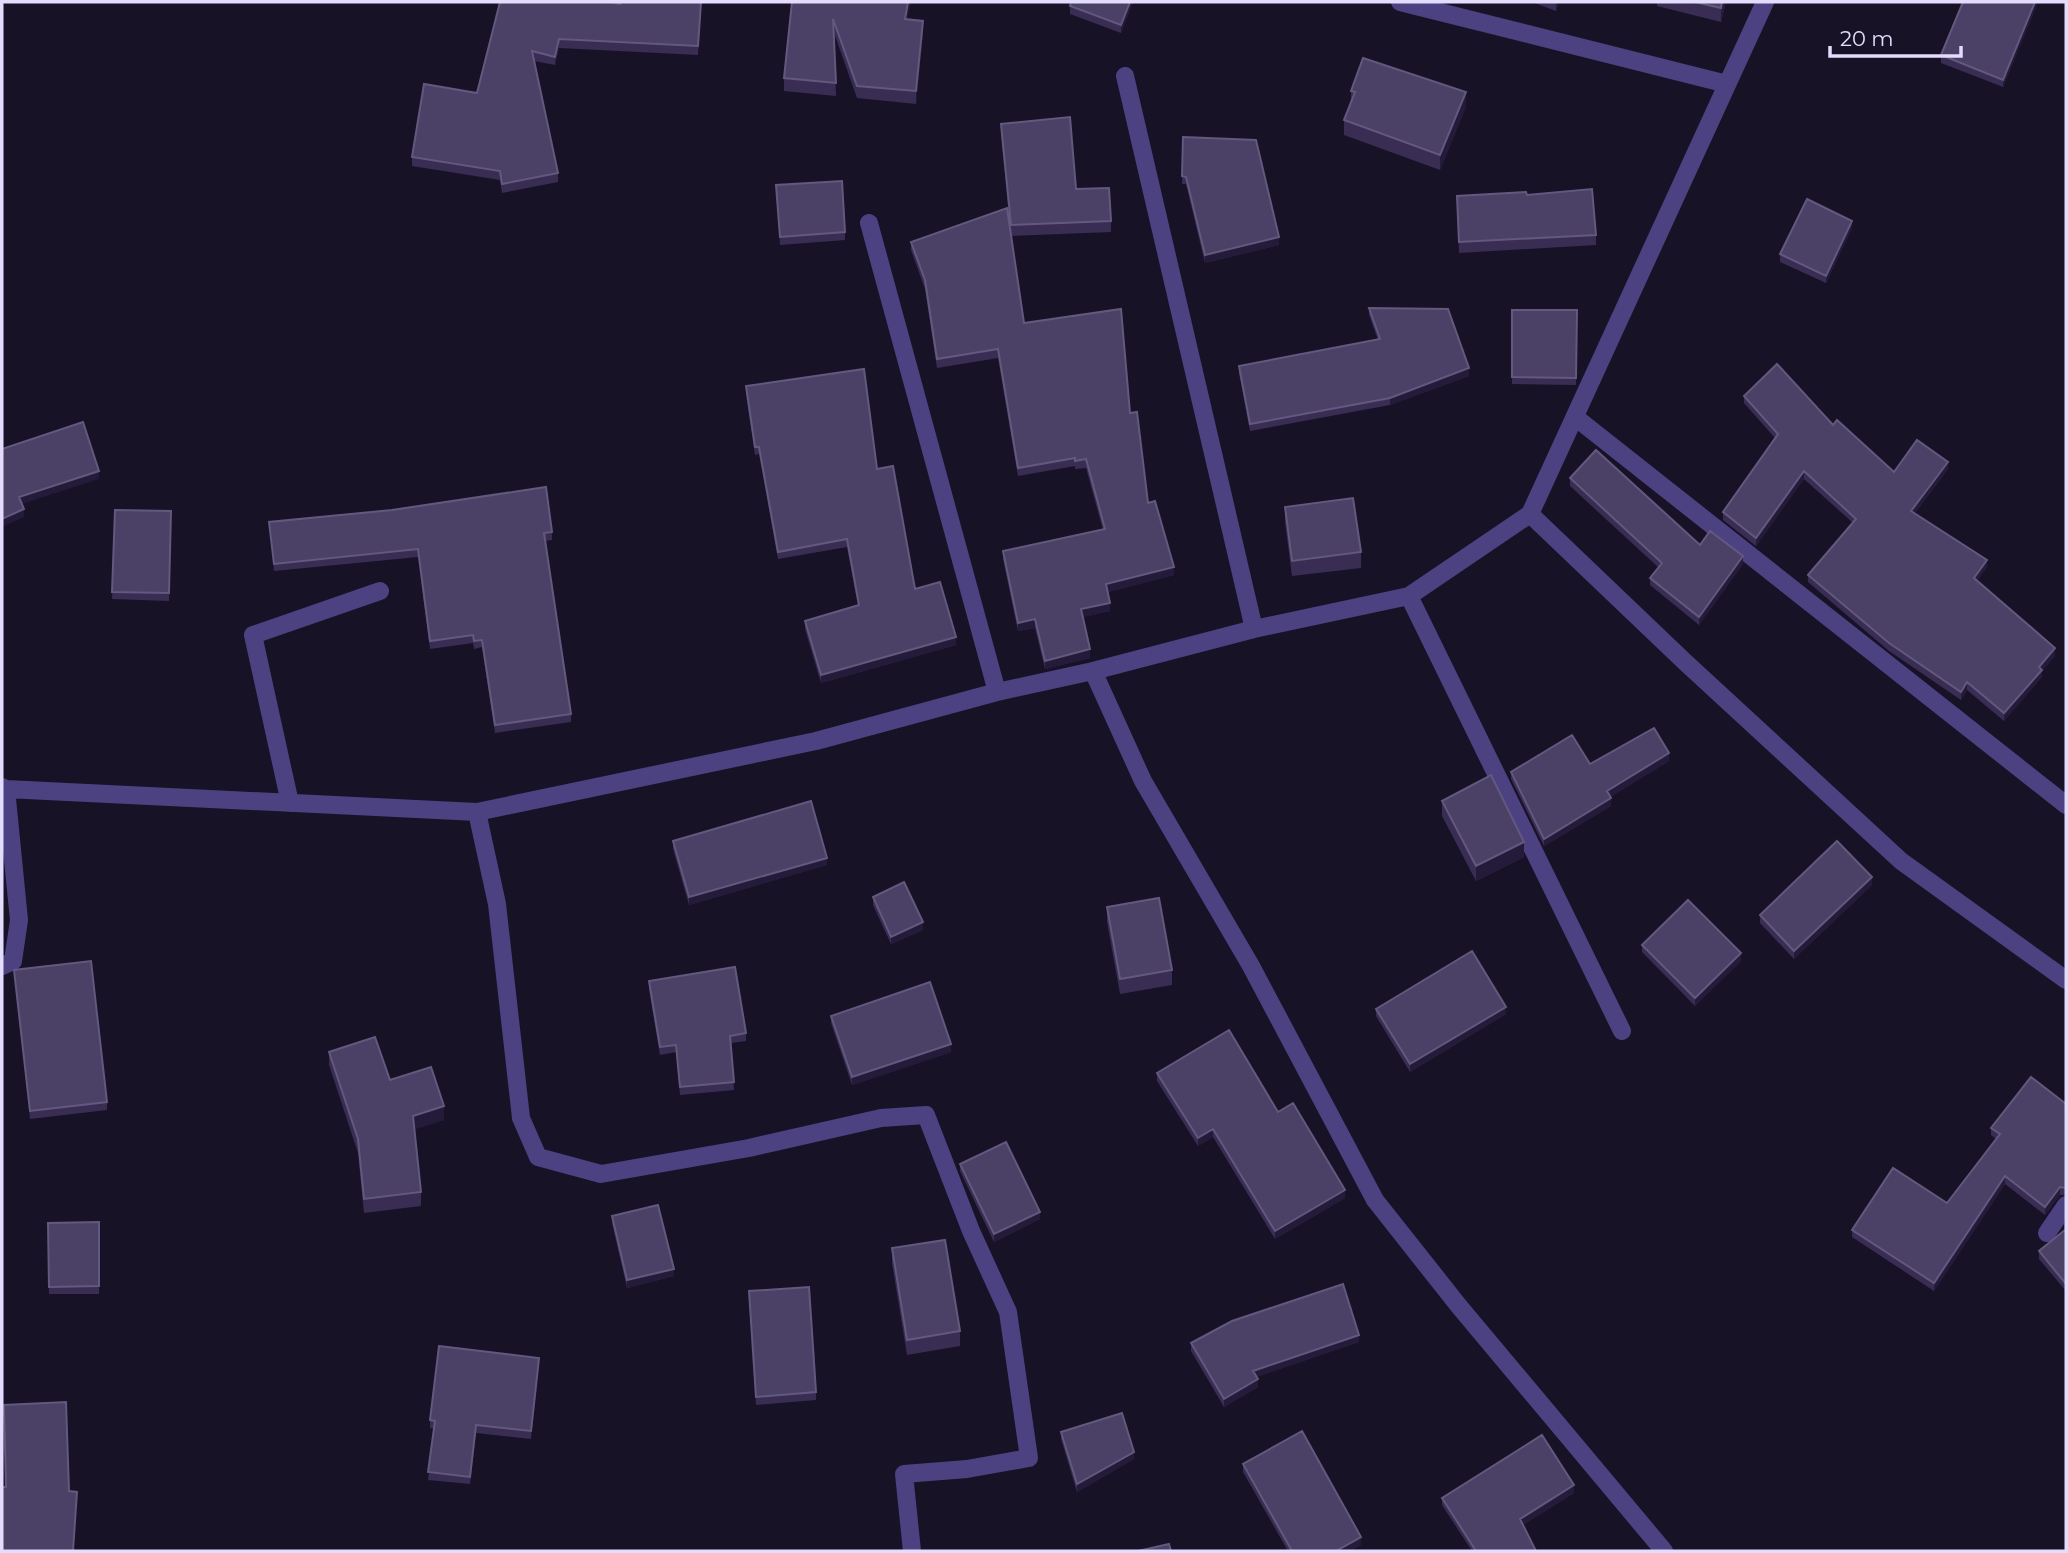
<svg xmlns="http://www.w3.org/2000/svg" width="2068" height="1553" font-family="Montserrat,sans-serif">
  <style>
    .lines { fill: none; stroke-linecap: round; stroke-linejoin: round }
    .minor { stroke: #4c4281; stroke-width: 18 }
    .wall { fill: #392d53 }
    .shaded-wall { fill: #241a3a }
    .building { fill: #4b4065; stroke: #63587d; stroke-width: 2 }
  </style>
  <rect width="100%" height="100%" fill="#181227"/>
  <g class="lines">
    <path class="minor" d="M1400 2 1727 84
      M1125 76 1254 629
      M869 223 997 692
      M1575 417 2066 805
      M1530 514 1685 662 1901 861 2066 980
      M1409 596 1622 1031
      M1093 671 1143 781 1251 966 1375 1200 1458 1305 1664 1551
      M2 787 6 789 477 812 816 741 997 692 1093 671 1254 629 1409 596 1530 514 1765 2
      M290 803 253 635 380 591
      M477 812 497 904 521 1118 538 1157 601 1174 749 1148 881 1118 926 1115 971 1231 1008 1312 1029 1458 967 1469 904 1474 912 1551
      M2 966 13 961 19 920 6 789
      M2047 1233 2066 1205"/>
  </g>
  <path class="wall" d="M500 2 620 4 701 2 698 55 559 48 555 65 534 61 558 173V182L502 193 500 180 412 166V157L477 93Z
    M792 2H911L907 19 923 33 916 104 857 98 834 33 836 96 784 91V78Z
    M1071 2H1133L1121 33 1070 14V6Z
    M1532 2H1559L1556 11Z
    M1657 2H1726L1721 22 1657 6Z
    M2038 2 2003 87 1941 63V55Z
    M1351 91 1466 107 1440 170 1344 135V120L1351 101Z
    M1001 124 1076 189 1111 221V232L1011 236 1001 135Z
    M1183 137 1279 245 1205 263 1186 184H1182Z
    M776 185 845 232V240L780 245Z
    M1457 196 1596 235V245L1459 253Z
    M1852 228 1826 283 1780 262V254Z
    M911 242 1024 323 1130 413 1148 503 1174 575 1108 592 1110 611 1082 617 1090 658 1045 669 1035 628 1018 631 1003 559V551L1103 530 1086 468 1075 469V466L1018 476 998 358 937 368 925 289 911 250Z
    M1369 308 1469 376 1390 405 1250 431 1239 373V366L1378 340 1369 315Z
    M1512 310H1577L1576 385 1512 384Z
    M746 386 877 469 915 589 956 645 821 683 805 629V621L858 606 847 547 778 559 759 454 755 455 746 394Z
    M1744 396 1833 425 1894 472 1948 469 1915 513 1987 567 1977 581 2055 656 2042 671V677L2004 721 1967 690 1961 700 1889 651 1808 582V575L1853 523 1804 479 1756 546 1723 520V512L1775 438 1744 403Z
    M1570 478 1700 545 1743 564 1699 625 1650 585V578L1659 568 1570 486Z
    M1285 507 1361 552V568L1292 576 1285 522Z
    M115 510 171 511 169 601 112 599Z
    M269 522 552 532V540L545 541 571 714V722L495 733 482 647 474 649 473 643 430 649 418 557 274 571Z
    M1669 761 1610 797 1611 806 1544 846 1511 779V772L1590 764Z
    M1442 801 1524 857 1476 881 1442 816Z
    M673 841 827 865 689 905 673 849Z
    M1872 885 1794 959 1760 923V915Z
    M873 897 923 930 891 944 873 905Z
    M1107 907 1172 970V985L1120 994 1107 922Z
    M1642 945 1741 961 1695 1006 1642 952Z
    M14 970 107 1102V1110L30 1119Z
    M649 981 746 1033V1041L731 1043 734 1090 680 1095 676 1052 660 1055 649 989Z
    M1376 1009 1506 1014 1410 1072 1376 1016Z
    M831 1016 951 1052 852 1085 831 1023Z
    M329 1052 390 1080 444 1120 414 1129 421 1192V1206L364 1213 358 1153 329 1065Z
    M1157 1073 1278 1112 1345 1198 1275 1239 1213 1137 1198 1146 1157 1081Z
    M2066 1104V1195H2060L2045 1215 2005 1184 1934 1291 1852 1237V1230L1947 1203 1996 1139 1991 1135V1128Z
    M960 1164 1040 1219 994 1242 960 1171Z
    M612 1216 674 1276 627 1288 612 1223Z
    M2066 1217V1291L2039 1259V1251L2065 1230 2064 1229V1221Z
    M99 1222V1294H49L48 1223Z
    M892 1248 960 1331V1346L907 1355 892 1263Z
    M749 1291 816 1392V1400L756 1405Z
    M1359 1342 1256 1377 1258 1387 1224 1407 1191 1351V1343Z
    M539 1365 531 1439 476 1433 470 1484 428 1480 434 1429 430 1428V1420Z
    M1061 1432 1134 1459 1077 1492 1061 1439Z
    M1243 1464 1361 1545 1350 1551H1288L1243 1472Z
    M1574 1493 1523 1525 1536 1551H1472L1442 1505V1498Z"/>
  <path class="shaded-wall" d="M908 2H911L905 31V19Z
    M1130 2H1133L1121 33V25Z
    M1556 2H1559L1556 11Z
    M1722 2H1726L1721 22V8Z
    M2035 2H2038L2003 87V80Z
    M923 21V33L916 104V91Z
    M559 39V48L555 65V57Z
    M1466 92V107L1440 170V155Z
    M1852 221V228L1826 283V276Z
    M1279 237V245L1205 263V255Z
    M1469 368V376L1390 405V398Z
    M1948 462V469L1911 518V511Z
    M99 471V479L19 505V497Z
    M1804 471V479L1756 546V538Z
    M24 509V517L2 527V519Z
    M1743 556V564L1699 625V617Z
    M1987 560V567L1974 586V578Z
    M1174 567V575L1106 593V584Z
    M1110 603V611L1081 618V609Z
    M1035 619V628L1018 631V623Z
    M956 637V645L821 683V675Z
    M2055 648V656L2042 671V677L2004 721V713L2039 667Z
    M1090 649V658L1045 669V661Z
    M1967 682V690L1961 700V692Z
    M1669 753V761L1607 799V791Z
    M1611 798V806L1544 846V839Z
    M1524 842V857L1476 881V866Z
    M827 858V865L689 905V897Z
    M1872 877V885L1794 959V951Z
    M923 922V930L891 944V937Z
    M1741 953V961L1695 1006V998Z
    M1506 1007V1014L1410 1072V1064Z
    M951 1044V1052L852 1085V1077Z
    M444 1106V1120L413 1130V1116Z
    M1213 1129V1137L1198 1146V1138Z
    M2005 1176V1184L1934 1291V1283Z
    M2060 1187V1195L2045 1215V1207Z
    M1345 1190V1198L1275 1239V1231Z
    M1040 1212V1219L994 1242V1234Z
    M674 1269V1276L627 1288V1280Z
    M1359 1335V1342L1253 1378V1371Z
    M539 1358V1365L531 1439V1431Z
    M1258 1379V1387L1224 1407V1399Z
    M1134 1452V1459L1077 1492V1484Z
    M1574 1485V1493L1520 1527V1519Z
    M1361 1537V1545L1350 1551H1338V1550Z"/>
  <path class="building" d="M500 2H611L620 4 621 2H701L698 46 559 39 555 57 532 51 558 173 502 184 500 171 412 157 424 84 477 93Z
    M792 2H908L905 19 923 21 916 91 857 86 833 19 836 83 784 78Z
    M1071 2H1130L1121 25 1070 6Z
    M1695 2H1722L1721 8Z
    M1963 2H2035L2003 80 1941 55Z
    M1363 58 1466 92 1440 155 1344 120 1355 92 1351 91Z
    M1070 117 1076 189 1109 188 1111 221 1011 225 1001 124Z
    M1183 137 1256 140 1279 237 1205 255 1186 177 1182 176Z
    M842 181 845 232 780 237 776 185Z
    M1592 189 1596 235 1459 242 1457 196 1526 192 1527 195Z
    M1807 199 1852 221 1826 276 1780 254Z
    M1007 208 1024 323 1121 309 1130 413 1137 412 1148 503 1155 501 1174 567 1106 584 1110 603 1081 609 1090 649 1045 661 1035 619 1018 623 1003 551 1105 529 1086 459 1075 461V458L1018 468 998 349 937 359 925 280 911 242Z
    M1369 308 1448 309 1469 368 1390 398 1250 424 1239 366 1380 339Z
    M1512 310H1577L1576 378 1512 377Z
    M1777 364 1833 425 1837 420 1894 472 1917 440 1948 462 1911 511 1987 560 1974 578 2055 648 2039 667 2042 670 2004 713 1967 682 1961 692 1889 643 1808 575 1856 519 1804 471 1756 538 1723 512 1778 434 1744 396Z
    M864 369 877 469 893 466 915 589 940 582 956 637 821 675 805 621 859 605 847 539 778 552 759 447H755L746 386Z
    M83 422 99 471 19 497 24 509 2 519V449Z
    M1596 450 1700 545 1710 531 1743 556 1699 617 1650 578 1662 563 1570 478Z
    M546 487 552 532 544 533 571 714 495 725 482 640 474 641 473 635 430 641 418 549 274 564 269 522 392 510Z
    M1353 498 1361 552 1292 561 1285 507Z
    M115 510 171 511 169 593 112 592Z
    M1654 728 1669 753 1607 791 1611 798 1544 839 1511 772 1572 735 1590 764Z
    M1491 775 1524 842 1476 866 1442 801Z
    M811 801 827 858 689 897 673 841Z
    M1837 841 1872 877 1794 951 1760 915Z
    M904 882 923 922 891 937 873 897Z
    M1159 898 1172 970 1120 979 1107 907Z
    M1688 900 1741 953 1695 998 1642 945Z
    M1472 951 1506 1007 1410 1064 1376 1009Z
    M91 961 107 1102 30 1111 14 970Z
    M735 967 746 1033 730 1036 734 1082 680 1087 676 1045 660 1047 649 981Z
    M930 982 951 1044 852 1077 831 1016Z
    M1229 1030 1278 1112 1293 1103 1345 1190 1275 1231 1213 1129 1198 1138 1157 1073Z
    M375 1037 390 1080 431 1067 444 1106 413 1116 421 1192 364 1199 358 1139 329 1052Z
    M2031 1077 2066 1104V1188L2060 1187 2045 1207 2005 1176 1934 1283 1852 1230 1893 1168 1947 1203 2000 1134 1991 1128Z
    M1006 1142 1040 1212 994 1234 960 1164Z
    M658 1205 674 1269 627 1280 612 1216Z
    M99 1222V1286L49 1287 48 1223Z
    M2066 1229V1284L2039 1251Z
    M945 1240 960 1331 907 1340 892 1248Z
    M1343 1284 1359 1335 1253 1371 1258 1379 1224 1399 1191 1343 1232 1321Z
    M809 1287 816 1392 756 1397 749 1291Z
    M439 1346 539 1358 531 1431 476 1425 470 1477 428 1472 435 1421 430 1420Z
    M66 1402 69 1491 77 1492 73 1551H2V1487H6L4 1405Z
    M1122 1413 1134 1452 1077 1484 1061 1432Z
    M1302 1431 1361 1537 1338 1550 1339 1551H1292L1243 1464Z
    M1542 1435 1574 1485 1520 1519 1536 1551H1476L1442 1498Z
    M1169 1544 1171 1551H1138Z"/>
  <rect width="2068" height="1553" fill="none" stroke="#e3dcfc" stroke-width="7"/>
  <path d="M1830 46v10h131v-10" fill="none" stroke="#e3dcfc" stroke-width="3.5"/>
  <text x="1840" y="46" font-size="21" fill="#e3dcfc" stroke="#181227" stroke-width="5" paint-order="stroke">20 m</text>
</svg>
